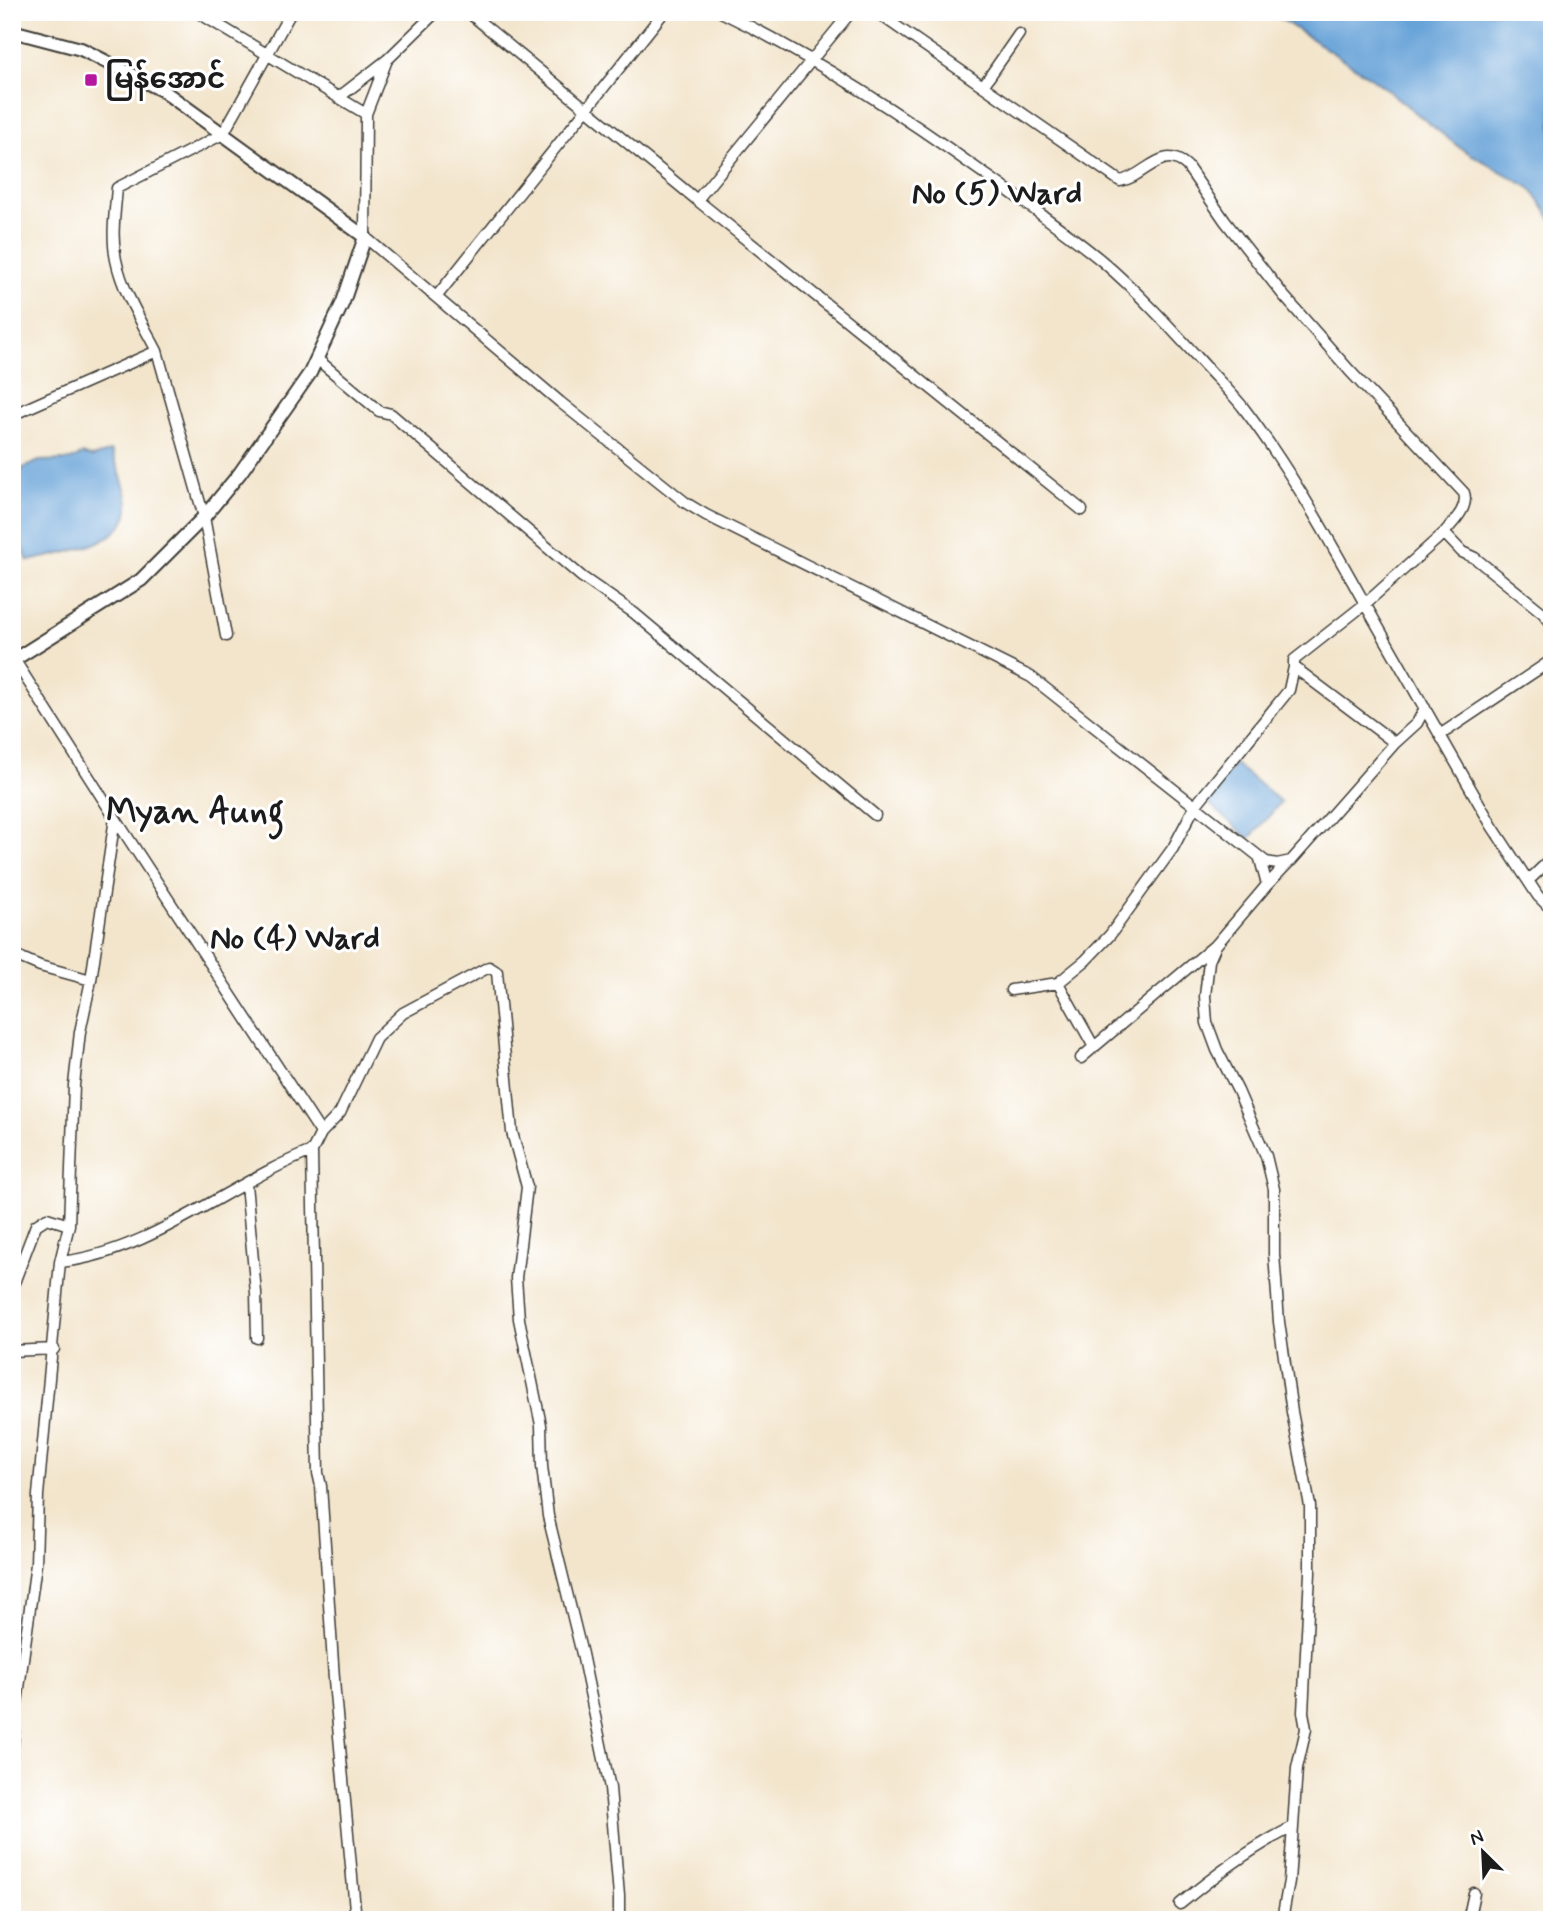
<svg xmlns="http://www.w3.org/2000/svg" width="1564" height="1932" font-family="Mynerve,'Noto Sans Myanmar',sans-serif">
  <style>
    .water { fill: #68a3d8; stroke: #42607a; stroke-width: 2 }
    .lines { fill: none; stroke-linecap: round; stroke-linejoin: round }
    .minor-casing { stroke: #3c3a36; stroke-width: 13 }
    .major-casing { stroke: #3c3a36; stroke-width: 16 }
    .minor { stroke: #fff; stroke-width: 10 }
    .major { stroke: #fff; stroke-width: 12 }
    .poi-dot { fill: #b5179e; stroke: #fff; stroke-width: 2.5 }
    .labels { text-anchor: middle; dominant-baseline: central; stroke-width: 6; stroke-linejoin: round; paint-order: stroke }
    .poi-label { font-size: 28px; font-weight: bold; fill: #1c1c1c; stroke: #fff; text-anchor: start }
    .quarter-label { font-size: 32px; font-weight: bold; fill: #1c1c1c; stroke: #fff }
    .district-label { font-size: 35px; font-weight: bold; fill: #1c1c1c; stroke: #fff }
  </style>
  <rect width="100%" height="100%" fill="#fff"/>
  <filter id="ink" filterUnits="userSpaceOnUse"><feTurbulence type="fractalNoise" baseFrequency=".0143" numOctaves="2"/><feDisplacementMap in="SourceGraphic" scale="14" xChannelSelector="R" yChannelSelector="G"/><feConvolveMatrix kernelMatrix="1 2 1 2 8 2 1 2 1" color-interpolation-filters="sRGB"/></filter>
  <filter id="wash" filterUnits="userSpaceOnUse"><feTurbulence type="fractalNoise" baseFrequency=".00686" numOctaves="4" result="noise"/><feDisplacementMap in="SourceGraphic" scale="28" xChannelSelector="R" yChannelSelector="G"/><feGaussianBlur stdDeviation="1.57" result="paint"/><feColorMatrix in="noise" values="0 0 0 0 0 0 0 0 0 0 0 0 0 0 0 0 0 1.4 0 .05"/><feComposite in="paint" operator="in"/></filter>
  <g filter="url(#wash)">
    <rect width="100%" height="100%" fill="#f3e5cc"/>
    <path class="water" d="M1270 12H1552V219L1530 188 1460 148 1376 81Z
      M112 451C117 468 126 485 128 503 132 545 58 554 28 561L12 520V473L39 461 71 460 82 454 92 457Z
      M1235 764 1281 802 1249 839 1205 800Z"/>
  </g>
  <g filter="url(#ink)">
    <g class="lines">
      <g class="minor-casing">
        <path id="minor" d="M197 12 366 114
          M436 12 387 60 366 114 365 237 560 402 686 503 706 515 1031 677 1266 862 1277 864 1291 861 1395 743 1417 723 1425 708
          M468 12 697 200
          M721 12C812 56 897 111 979 170 1020 199 1063 229 1102 261 1137 291 1168 325 1199 359 1213 375 1229 390 1242 406 1289 467 1327 536 1365 604L1294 660V667L1395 743
          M851 12 697 200 1082 510
          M876 12 1120 181C1146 177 1161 143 1187 166L1225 221 1284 296 1349 370 1464 493C1469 508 1453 522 1444 533L1462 552 1475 558 1543 613 1552 624
          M983 86 1019 34
          M338 98 387 60
          M437 296 664 12
          M157 351 204 517 226 636
          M317 359 379 411 391 414 582 577 634 613 875 815
          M12 415 157 351C142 322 123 293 116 260 111 236 115 212 117 188L223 134 291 12
          M1444 533 1365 604 1492 826 1538 896 1552 910
          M12 656 115 818 321 1133 340 1113 376 1038 403 1013 489 967 497 972 512 1132 527 1187 516 1278 519 1319 541 1425 542 1466 548 1516 582 1654 610 1788 619 1896V1920
          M1440 735 1552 660
          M1260 859 1267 885 1289 862
          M1528 881 1552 858
          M12 954 40 966 91 980 80 1032 74 1085 69 1225
          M91 980 115 818
          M1058 983 1094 1047 1214 946
          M1011 990 1058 983 1085 961 1110 935 1173 848 1195 806 1289 690 1294 667
          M1081 1058 1094 1047
          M321 1133 312 1151 318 1473 321 1486 335 1693 356 1920
          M246 1184 256 1293 257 1338
          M60 1262C150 1253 229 1183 312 1151
          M12 1288 36 1225 47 1218 69 1225 60 1262 38 1495 36 1564 15 1717 12 1754
          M12 1351 54 1349
          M1180 1904C1215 1875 1252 1847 1293 1827L1297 1768 1306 1729 1303 1712 1310 1573V1506L1292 1412 1279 1322 1274 1254V1189L1266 1156 1238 1091 1217 1050 1207 1023 1205 996 1209 961 1216 945 1267 885
          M1282 1920 1289 1881 1293 1827
          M1465 1920 1469 1916 1474 1893"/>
      </g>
      <g class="major-casing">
        <path id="major" d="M12 31 81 49 162 90 365 237 343 302 310 373 240 473 204 517 141 580 12 661"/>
      </g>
      <use href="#minor" class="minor"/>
      <use href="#major" class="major"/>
    </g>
  </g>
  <rect class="poi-dot" x="84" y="73" width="14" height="14" rx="3.5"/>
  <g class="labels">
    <g class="poi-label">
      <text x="105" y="80">မြန်အောင်</text>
    </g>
    <g class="quarter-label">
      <text x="997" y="194">No (5) Ward</text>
      <text x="295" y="939">No (4) Ward</text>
    </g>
    <g class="district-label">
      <text x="195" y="812">Myan Aung</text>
    </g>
  </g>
  <rect width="1564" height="1932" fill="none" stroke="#fff" stroke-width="42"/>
  <g transform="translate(1483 1852) rotate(336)" stroke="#ffffff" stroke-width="5" paint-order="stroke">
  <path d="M0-5L12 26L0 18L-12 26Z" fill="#1c1c1c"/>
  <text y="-10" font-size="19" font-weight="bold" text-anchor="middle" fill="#1c1c1c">N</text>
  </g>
</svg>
